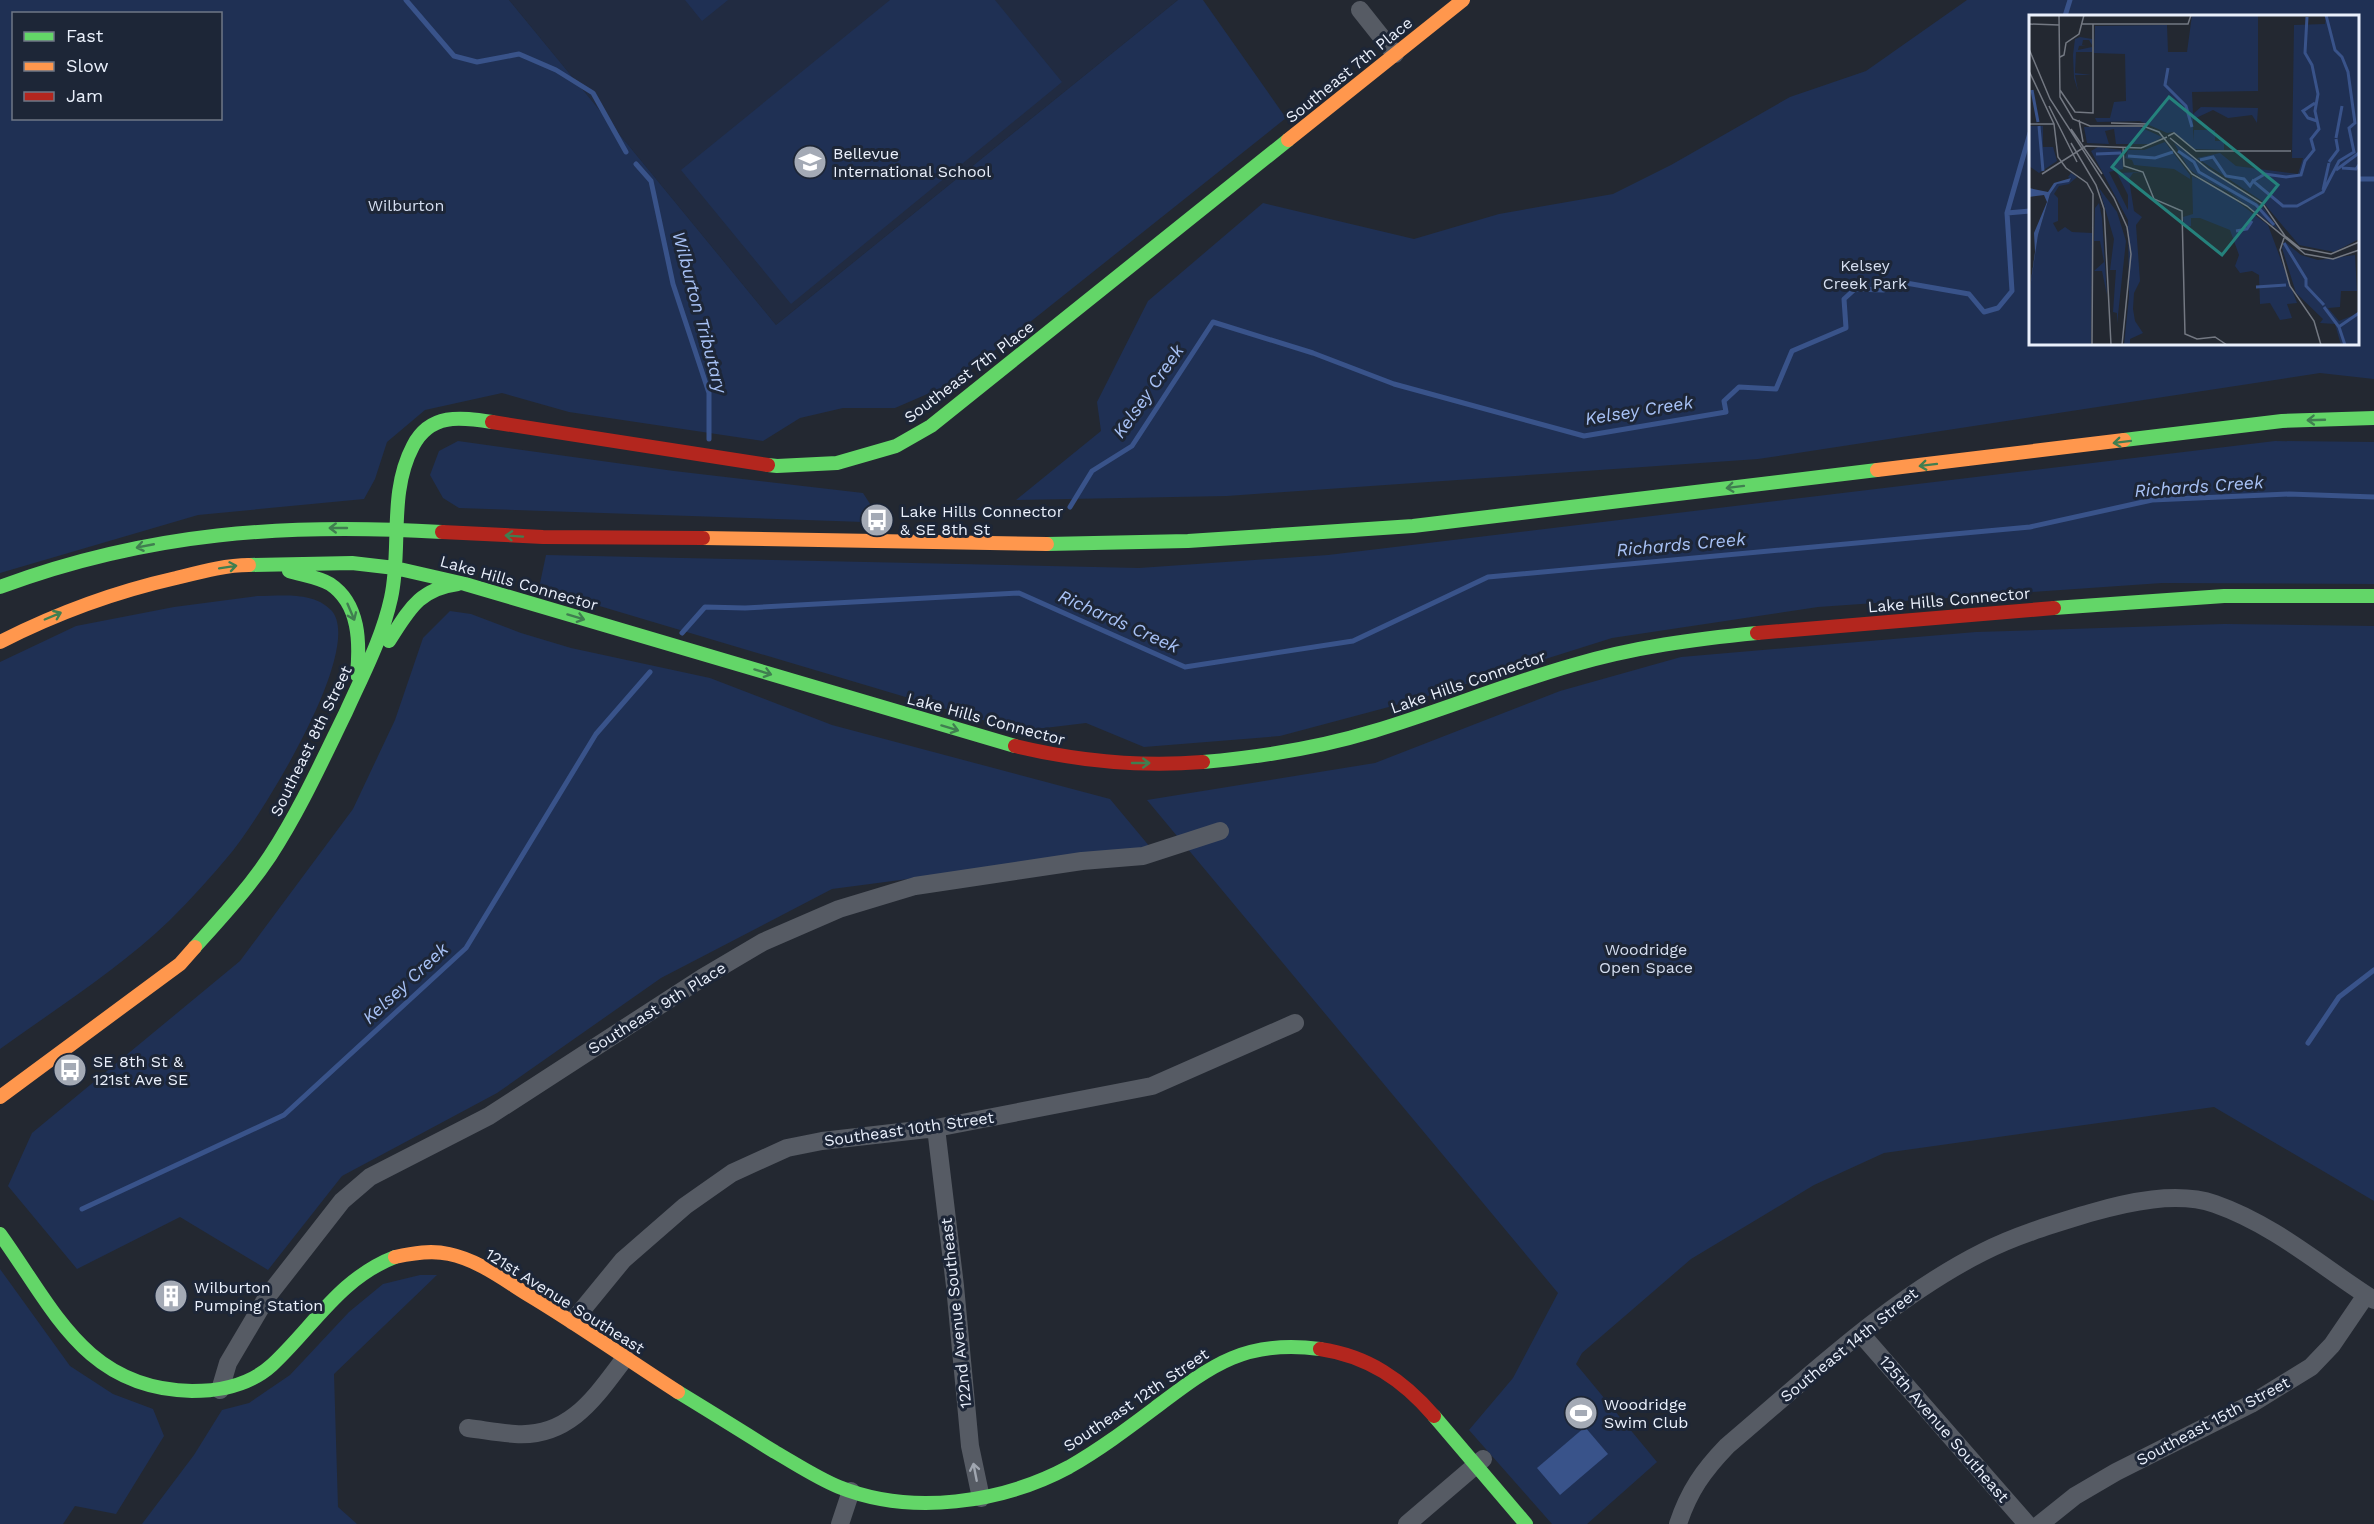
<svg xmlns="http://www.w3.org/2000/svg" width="2374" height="1524" font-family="'Work Sans',sans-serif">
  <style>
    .built { fill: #212b41 }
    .green { fill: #1f3054; fill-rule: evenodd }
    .water { fill: #39538a }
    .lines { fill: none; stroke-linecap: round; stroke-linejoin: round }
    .stream { stroke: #39538a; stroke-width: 5 }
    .street { stroke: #565b64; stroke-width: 18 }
    .fast { stroke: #63d668; stroke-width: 14 }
    .slow { stroke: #ff974d; stroke-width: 14 }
    .jam { stroke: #b3261e; stroke-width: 14 }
    .oneway { stroke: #407e50 }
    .oneway2 { stroke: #a0a6b0 }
    .labels { text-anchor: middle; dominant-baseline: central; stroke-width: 6; stroke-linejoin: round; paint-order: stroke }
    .street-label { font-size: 16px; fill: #eaf0fc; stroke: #1d2637 }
    .poi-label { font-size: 16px; fill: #eaf0fc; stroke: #1d2637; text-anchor: start }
    .park-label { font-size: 16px; fill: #d5def0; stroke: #1d2637 }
    .water-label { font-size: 18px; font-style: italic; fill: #a8c2f6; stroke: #1d2637 }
    .inset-river { fill: none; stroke: #39538a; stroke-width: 3 }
    .inset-road { fill: none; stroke: #737882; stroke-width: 1.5 }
    .view { fill: #25827c; fill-opacity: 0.15; stroke: #25827c; stroke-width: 3 }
    .inset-edge { fill: none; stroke: #eaf0fc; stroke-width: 3 }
  </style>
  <rect width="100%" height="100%" fill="#232831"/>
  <path class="built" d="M509 0H1178L776 325Z"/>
  <path class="green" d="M0 0H509L776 325 1178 0H1203L1286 118 955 382 895 408H843L800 418 763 441 569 412 502 393 425 410 387 442 375 479 364 499 198 515 0 573ZM14 14H220V118H14Z
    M685 0H728L702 21Z
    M890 0H995L1062 82 791 304 681 170Z
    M1967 0H2374V379L2320 373 1758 459 1227 496 1016 500 1101 431 1097 402 1148 301 1263 203 1414 239 1499 214 1613 194 1671 165 1790 97 1866 71ZM2030 16H2358V344H2030Z
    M458 441 674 471 863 493 874 510 864 522 459 508 443 498 430 475 439 451Z
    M2275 441 2374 442V584L2162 583 1818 607 1612 638 1415 700 1280 736 1144 747 1086 723 1020 731 539 588 546 555 1139 568 1328 555Z
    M257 596C281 596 313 591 331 610 367 648 259 819 231 853 212 876 191 899 170 920 119 969 57 1008 0 1049V662L76 626 174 607Z
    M450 611 471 614 521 633 571 648 710 678 832 725 1110 799 1150 847 832 889 661 978 497 1093 342 1176 268 1270 180 1217 77 1269 8 1186 32 1133 240 961 353 809 395 720 423 638Z
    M2224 624 2374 626V1201L2214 1107 1884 1153 1814 1185 1691 1259 1582 1353 1576 1364 1657 1462 1587 1524H1552L1469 1430 1513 1378 1558 1293 1147 800 1375 763 1560 691 1681 657 1976 632Z
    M0 1269 70 1366 113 1394 153 1409 164 1436 116 1514 75 1506 63 1524H0Z
    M420 1275H437L334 1374 338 1507 357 1524H142L194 1455 222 1410 249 1403 290 1375 349 1312 383 1284Z"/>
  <path class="water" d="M1585 1427 1608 1454 1560 1495 1537 1468Z"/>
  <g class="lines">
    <path class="stream" d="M406 0 454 56 477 62 519 54 556 70 593 93 626 152
      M2065 16 2070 0
      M636 164 651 181 673 284 709 393V439
      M2358 179H2374
      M2007 213 2030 133
      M1070 507 1092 471 1132 446 1213 322 1313 353 1394 384 1584 436 1726 412 1724 401 1739 387 1776 389 1792 351 1846 328 1844 299 1855 289 1883 290 1906 283 1969 294 1984 312 1998 308 2012 291 2007 213 2030 211
      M682 633 705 607 745 608 1019 593 1185 667 1353 641 1488 577 2030 527 2152 500 2289 494 2374 497
      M2308 1043 2339 997 2374 970
      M82 1209 284 1115 466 948 596 734 650 672"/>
    <path class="street" d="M1360 10 1395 54
      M936 1128 955 1286 970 1446 981 1498
      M573 1321 623 1260 685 1206 732 1173 787 1148 822 1141 936 1128 1152 1086 1295 1023
      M1861 1334 2027 1524
      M220 1390 228 1363 267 1297 342 1201 370 1177 489 1116 702 978 763 942 839 909 915 886 1082 861 1143 856 1220 831
      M468 1428C484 1430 500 1433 515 1434 570 1438 596 1396 625 1358
      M840 1524 851 1491
      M1407 1524 1483 1459
      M1678 1524C1689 1491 1703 1471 1727 1446 1805 1380 1891 1298 1983 1252 2016 1235 2054 1224 2090 1213 2128 1202 2177 1191 2215 1204 2275 1225 2322 1267 2374 1300
      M2040 1524 2075 1496 2116 1472 2251 1404 2311 1367 2332 1345 2366 1295"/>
    <path class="fast" d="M2124 440 2282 421 2374 418
      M768 465 777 466 837 463 896 446 931 426 1288 140
      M1047 544 1188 541 1413 526 1877 470
      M249 565 352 563 395 568 465 584 1015 746
      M289 571C302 575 318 577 330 584 360 604 360 643 357 675
      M0 587C148 532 285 523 442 532
      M2054 608 2224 596H2374
      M389 641C409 610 419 589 458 584
      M1203 762C1261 757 1318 748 1374 731 1441 711 1506 684 1573 665 1634 647 1695 639 1757 633
      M195 947C221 918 248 889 270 856 300 810 322 761 346 712 363 674 382 639 391 598 402 549 388 493 413 446 430 413 460 417 492 422
      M0 1234C54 1309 85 1389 192 1391 221 1391 250 1385 272 1365 313 1327 340 1278 395 1257
      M678 1392C711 1412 743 1432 775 1452 796 1464 817 1478 839 1487 911 1516 1002 1503 1069 1467 1099 1450 1127 1429 1155 1408 1212 1365 1245 1339 1320 1349
      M1434 1416 1526 1524"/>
    <path class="slow" d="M1288 140 1463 0
      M1877 470 2124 440
      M703 538 1047 544
      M0 642C57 613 114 592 176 578 200 572 225 565 249 565
      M0 1097 180 964 195 947
      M395 1257C413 1253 431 1250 449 1254 478 1260 503 1279 527 1294 579 1325 628 1360 678 1392"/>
    <path class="jam" d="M492 422 768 465
      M442 532 543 537 703 538
      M1757 633 2054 608
      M1015 746C1077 761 1139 767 1203 762
      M1320 1349C1368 1356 1403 1380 1434 1416"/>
  </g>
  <defs><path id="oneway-shaft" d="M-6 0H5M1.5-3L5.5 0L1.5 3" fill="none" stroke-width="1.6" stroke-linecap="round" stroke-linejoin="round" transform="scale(1.5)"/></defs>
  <g class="oneway">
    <use href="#oneway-shaft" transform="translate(2316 420) rotate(178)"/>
    <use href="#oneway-shaft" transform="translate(2122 442) rotate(173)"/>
    <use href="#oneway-shaft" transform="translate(1928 465) rotate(173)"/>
    <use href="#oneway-shaft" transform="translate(1735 487) rotate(173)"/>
    <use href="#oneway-shaft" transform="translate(338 528) rotate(-180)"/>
    <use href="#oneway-shaft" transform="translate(514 536) rotate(-176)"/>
    <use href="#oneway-shaft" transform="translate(145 546) rotate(169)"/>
    <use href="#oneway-shaft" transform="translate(228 567) rotate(-9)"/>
    <use href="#oneway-shaft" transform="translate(351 612) rotate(67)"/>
    <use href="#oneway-shaft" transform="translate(53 616) rotate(-23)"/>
    <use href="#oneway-shaft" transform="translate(576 617) rotate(17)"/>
    <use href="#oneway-shaft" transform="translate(763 672) rotate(17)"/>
    <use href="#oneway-shaft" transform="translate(950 728) rotate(17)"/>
    <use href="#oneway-shaft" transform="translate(1141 763)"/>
  </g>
  <use class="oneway2" href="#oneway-shaft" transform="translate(975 1472) rotate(-101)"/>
  <defs>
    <g id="school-disc" transform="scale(1.725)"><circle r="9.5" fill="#a4aab5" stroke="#1d2637"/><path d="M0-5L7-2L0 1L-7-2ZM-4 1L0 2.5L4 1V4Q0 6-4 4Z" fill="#fff"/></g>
    <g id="bus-disc" transform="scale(1.725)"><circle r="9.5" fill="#a4aab5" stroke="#1d2637"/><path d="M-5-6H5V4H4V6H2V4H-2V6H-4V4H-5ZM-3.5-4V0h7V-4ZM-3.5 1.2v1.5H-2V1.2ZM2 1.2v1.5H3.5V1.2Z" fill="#fff"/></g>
    <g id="building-disc" transform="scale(1.725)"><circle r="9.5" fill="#a4aab5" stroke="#1d2637"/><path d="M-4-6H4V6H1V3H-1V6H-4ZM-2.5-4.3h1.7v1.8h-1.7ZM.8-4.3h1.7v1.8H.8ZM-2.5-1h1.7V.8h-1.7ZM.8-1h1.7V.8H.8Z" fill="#fff"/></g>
    <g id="stadium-disc" transform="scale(1.725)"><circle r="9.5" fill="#a4aab5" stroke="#1d2637"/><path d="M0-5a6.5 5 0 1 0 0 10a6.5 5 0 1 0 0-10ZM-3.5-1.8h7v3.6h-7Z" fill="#fff"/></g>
  </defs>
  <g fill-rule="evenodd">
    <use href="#school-disc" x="810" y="162"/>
    <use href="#bus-disc" x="877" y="520"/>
    <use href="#bus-disc" x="70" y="1070"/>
    <use href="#building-disc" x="171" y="1296"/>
    <use href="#stadium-disc" x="1581" y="1413"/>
  </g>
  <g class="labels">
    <g class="street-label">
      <text transform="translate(1349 70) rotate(-39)">Southeast 7th Place</text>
      <text transform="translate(969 372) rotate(-37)">Southeast 7th Place</text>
      <text transform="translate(519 583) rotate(16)">Lake Hills Connector</text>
      <text transform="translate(1949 600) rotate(-5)">Lake Hills Connector</text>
      <text transform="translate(1468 682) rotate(-19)">Lake Hills Connector</text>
      <text transform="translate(986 719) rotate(15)">Lake Hills Connector</text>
      <text transform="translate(311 741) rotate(-64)">Southeast 8th Street</text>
      <text transform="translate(657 1008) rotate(-32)">Southeast 9th Place</text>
      <text transform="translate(909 1129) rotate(-8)">Southeast 10th Street</text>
      <text transform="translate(565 1301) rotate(32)">121st Avenue Southeast</text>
      <text transform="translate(956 1313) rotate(-96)">122nd Avenue Southeast</text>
      <text transform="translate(1849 1345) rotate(-39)">Southeast 14th Street</text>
      <text transform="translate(1136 1400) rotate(-34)">Southeast 12th Street</text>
      <text transform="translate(2213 1421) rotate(-28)">Southeast 15th Street</text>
      <text transform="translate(1944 1429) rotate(49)">125th Avenue Southeast</text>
    </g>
    <g class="poi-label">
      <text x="833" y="153">Bellevue<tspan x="833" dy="18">International School</tspan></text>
      <text x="900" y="511">Lake Hills Connector<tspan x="900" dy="18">&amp; SE 8th St</tspan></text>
      <text x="93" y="1061">SE 8th St &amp;<tspan x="93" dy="18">121st Ave SE</tspan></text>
      <text x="194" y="1287">Wilburton<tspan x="194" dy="18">Pumping Station</tspan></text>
      <text x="1604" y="1404">Woodridge<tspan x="1604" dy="18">Swim Club</tspan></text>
    </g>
    <g class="park-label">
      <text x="406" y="205">Wilburton</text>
      <text x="1865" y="265">Kelsey<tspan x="1865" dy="18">Creek Park</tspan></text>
      <text x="1646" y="949">Woodridge<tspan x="1646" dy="18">Open Space</tspan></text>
    </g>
    <g class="water-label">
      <text transform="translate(700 312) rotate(75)">Wilburton Tributary</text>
      <text transform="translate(1148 391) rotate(-55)">Kelsey Creek</text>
      <text transform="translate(1639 410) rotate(-9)">Kelsey Creek</text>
      <text transform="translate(2199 486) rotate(-4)">Richards Creek</text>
      <text transform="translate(1681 544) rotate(-5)">Richards Creek</text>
      <text transform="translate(1119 621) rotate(24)">Richards Creek</text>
      <text transform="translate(405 983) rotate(-43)">Kelsey Creek</text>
    </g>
  </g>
  <g transform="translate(2029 15)">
    <rect width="330" height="330" fill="#232831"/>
    <path d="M163 0H229V76L163 77 164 99 172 92 229 93 228 108 223 100 199 103 184 95 167 103 164 100V126L165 115H186V126H195V135L166 134 144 117 138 118 111 106 68 107 66 103H81L85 87 97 86 96 39 65 38 66 11 138 10 139 37H158ZM297 0H330V224L305 237 270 230 233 186 168 143 191 138 207 151 269 159 274 143H263L265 10 296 9ZM51 22 63 24V30L60 25H54L53 30H57L50 31 49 35 63 32V37H47L46 58 62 60H46L49 76 45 63 44 40 46 24ZM0 111H14V132H24L28 146 10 158 0 151ZM55 112H111L133 122 122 129H87L85 114 76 116 80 129 58 128ZM136 127 161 160V164L145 154 105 150 103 145 96 143 99 135H115ZM145 128 234 192 250 215 201 178 172 163 160 154ZM69 132 93 135 94 154 80 157 99 195V180L88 158 113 157 104 158 100 164 105 196 113 202 107 210 111 266 105 278 104 294 106 306 114 318 101 324V330H95L100 282 99 205 62 136ZM42 158 48 162 40 169 30 171 25 179 29 183V206L24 208 29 217 36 212 43 217 63 218 62 330H0V278L9 220 21 179 28 169 43 164 39 162ZM163 161 193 175 239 210 268 288 258 289 263 303 251 305 241 288 231 289 230 260 223 256 211 258 206 251 210 240 201 215 171 203H162V211H155L154 202 164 199ZM70 173 88 197 97 226 88 309V298L84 297 87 255H81L85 224ZM70 188 73 203 78 280 73 256H65L75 247 71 226H65L66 193ZM256 227 272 240 289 245 326 240 328 276H312L311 292 299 293 310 306 330 298V330H312L306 309 291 308 294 304 267 278 253 233Z" fill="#1f3054"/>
    <path d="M42 163 40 167 28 169 21 179 9 220 0 280 6 237 5 218 18 187 15 180 0 182V173L19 177 25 168Z" fill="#39538a"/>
    <path class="inset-river" d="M139 53 136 70 157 91 163 112M3 75 9 107M286 88 274 96 279 103 288 106M10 111 14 156M307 123 313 91M149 136 165 147 170 157 227 190 245 210M67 139 92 138M99 141 126 143 144 137M171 145 184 142 197 161 215 164 221 171 224 166 254 191H268L294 177 310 146 325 137 320 113 326 108 319 57 313 42 306 35 297 0M300 147 309 135 307 124M313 153 327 154 330 150M307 155 330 138M224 166 236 159 257 162 272 160 276 146 285 135 282 124 290 114 286 96 289 79 283 50 276 38 278 2M294 175 300 148M207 216 218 214 223 206M255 228 277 264V271L295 290M227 272 257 270M295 292 310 312 316 330M311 311 330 298"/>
    <path class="inset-road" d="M30 0 31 82 44 104 61 111H114L130 117 163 159 218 191 276 239 304 244 330 235M0 9 30 10M53 9H159L162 0M0 34 21 84 85 183 98 212 102 239 93 330M31 42 35 40 37 28 50 19 55 0M0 56 25 109 29 142 37 153 58 168 64 179 63 330M31 75 46 97 64 98V9M20 91 48 147M50 105 54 127M82 108 118 109M0 109H25M42 114 73 159M139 121 145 118 167 136H262M141 123 180 155 234 189 256 221 271 233 302 239 330 227M42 128 67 170 75 194 82 330M94 132 95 151 114 157 125 184 153 196 156 319 168 324 186 322 198 330M13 159 57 131 112 133 138 122M255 223 251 235 261 271 285 306 292 330"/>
    <path class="view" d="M140 82 249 170 193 240 83 152Z"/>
    <rect width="330" height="330" class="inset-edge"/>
  </g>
  <rect x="12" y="12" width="210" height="108" fill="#1d2637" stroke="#6f7786" stroke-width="1.5"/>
  <rect x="24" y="32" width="30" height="9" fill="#63d668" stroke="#6f7786" stroke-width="1.5"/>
  <text x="66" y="42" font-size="18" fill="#eaf0fc">Fast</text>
  <rect x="24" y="62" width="30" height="9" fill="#ff974d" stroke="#6f7786" stroke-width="1.5"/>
  <text x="66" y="72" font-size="18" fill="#eaf0fc">Slow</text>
  <rect x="24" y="92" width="30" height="9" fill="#b3261e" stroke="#6f7786" stroke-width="1.5"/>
  <text x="66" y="102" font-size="18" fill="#eaf0fc">Jam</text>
</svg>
